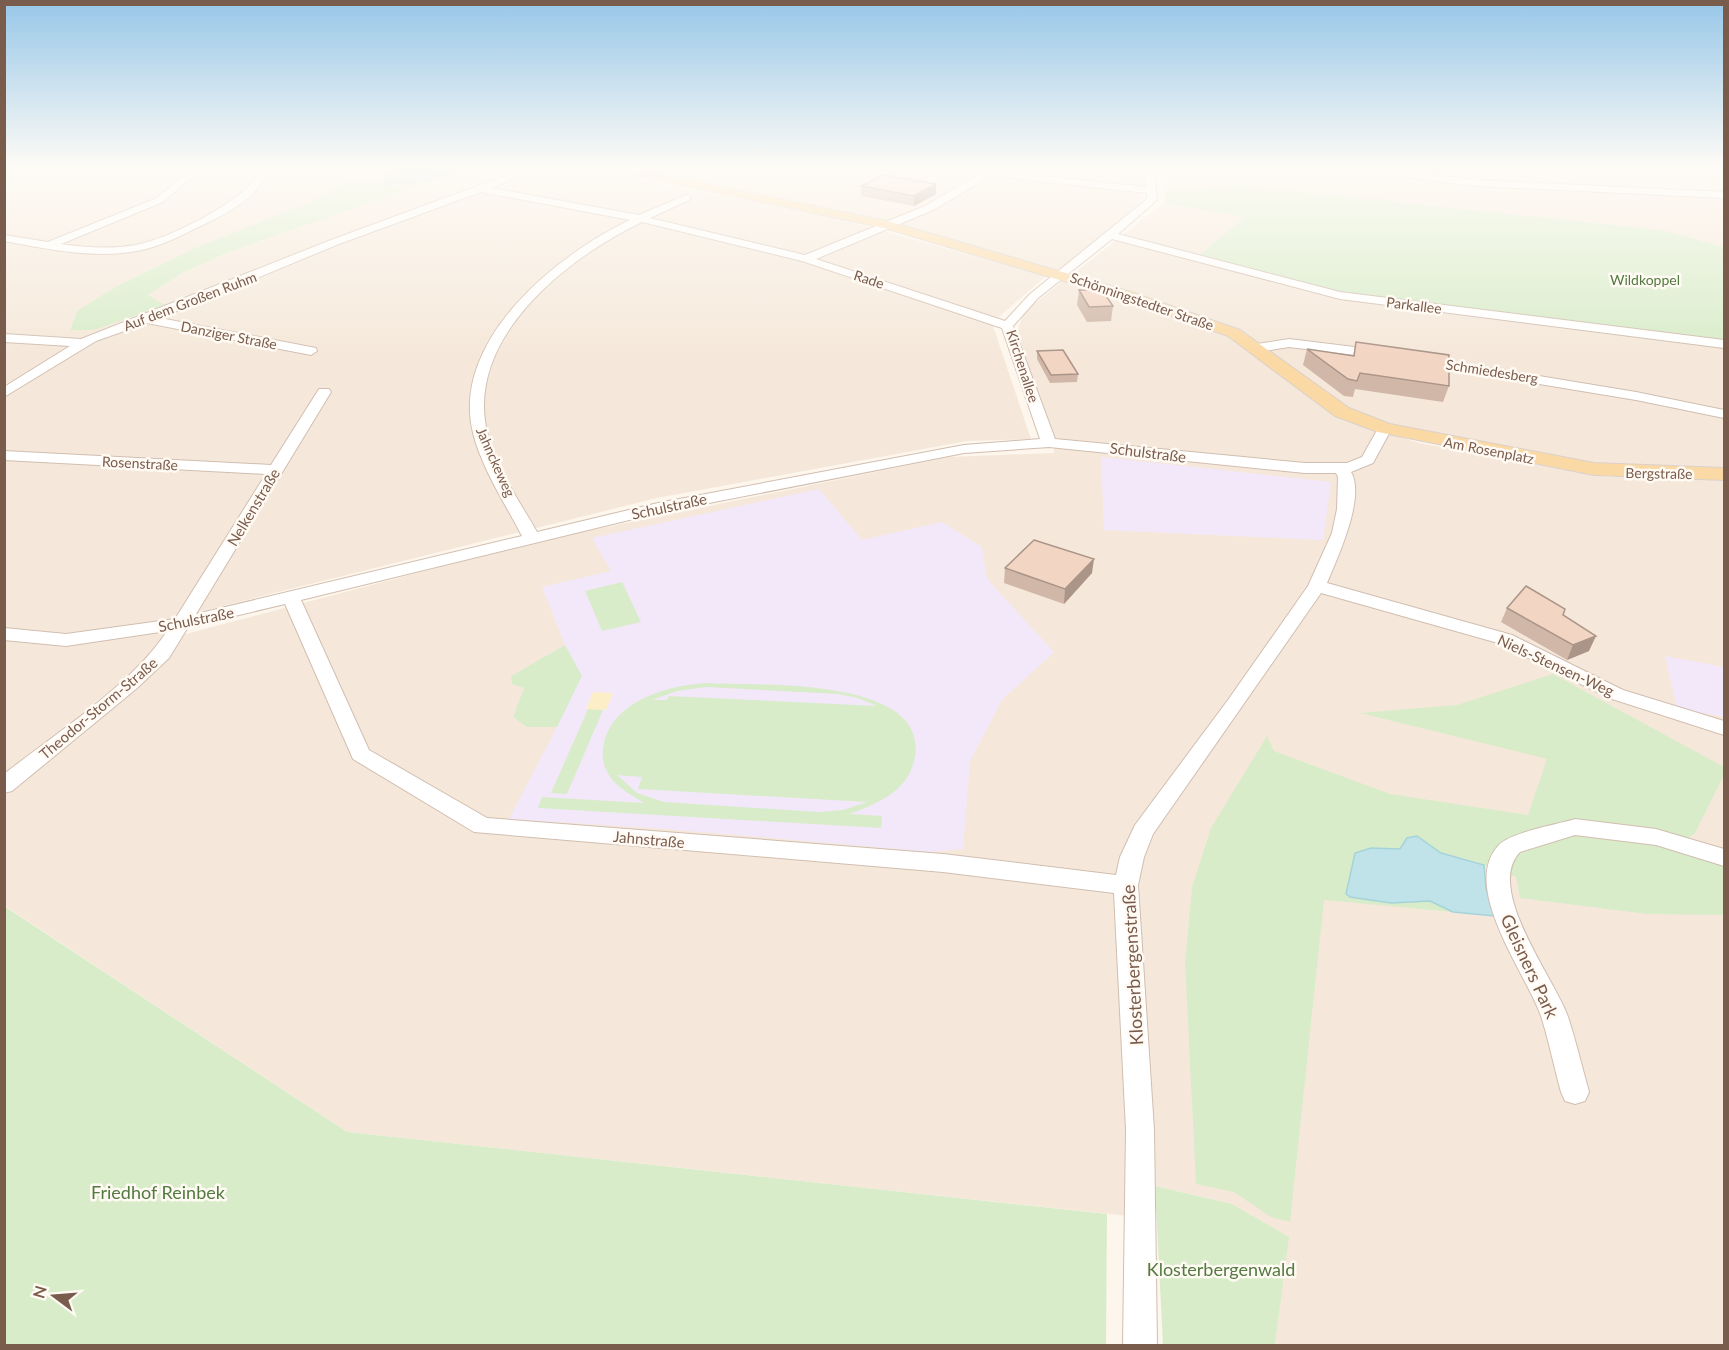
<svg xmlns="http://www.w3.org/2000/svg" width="1729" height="1350" font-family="Lato,sans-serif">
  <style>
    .residential { fill: #f5e8da }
    .education { fill: #f3e8fa }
    .green { fill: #d8ecc9; fill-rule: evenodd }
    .sand { fill: #fcefc7 }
    .water { fill: #bfe3e8; stroke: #a5d3da; stroke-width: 1.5 }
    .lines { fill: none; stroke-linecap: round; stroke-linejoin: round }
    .minor-casing { stroke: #d1beb0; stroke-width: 2 }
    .major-casing { stroke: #dad1cd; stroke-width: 2 }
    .minor { fill: #fff; fill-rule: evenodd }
    .major { fill: #fbd9a5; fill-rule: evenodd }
    .wall { fill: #d1b7a8 }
    .shaded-wall { fill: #aa9588 }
    .building { fill: #f3d5c3; stroke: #aa9588; stroke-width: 1.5 }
    .labels { text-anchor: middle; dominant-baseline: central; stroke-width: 5; stroke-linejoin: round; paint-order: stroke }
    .far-street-label { font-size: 14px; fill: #7a5c4d; stroke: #fffaf3 }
    .far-park-label { font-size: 14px; fill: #537a41; stroke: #fffaf3 }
    .street-label { font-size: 15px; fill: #7a5c4d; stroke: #fffaf3 }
    .near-street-label { font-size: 18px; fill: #7a5c4d; stroke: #fffaf3 }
    .near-park-label { font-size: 18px; fill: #537a41; stroke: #fffaf3 }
  </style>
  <rect width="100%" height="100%" fill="#fdf6ec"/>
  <path class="residential" d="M5 167H362L356 176 313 201 195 248 115 287 77 311 70 329 164 305 148 295 182 273 229 252 452 174 534 167 339 243 545 167H571L705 192 805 211 876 229 1046 276 992 323 1031 439 967 441 657 498 174 618 148 660 5 775Z
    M604 167H1140L1144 189 1143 200 1063 271 886 221 699 183Z
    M1159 167H1724V247L1661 230 1236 185 1166 192Z
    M1164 203 1246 216 1199 255 1343 293 1724 340V470L1567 462 1388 427 1346 411 1226 326 1073 274Z
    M1065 279 1217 328 1323 404 1359 424 1419 443 1607 477 1724 478V1345H1275L1288 1237 1232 1204 1155 1186 1156 1219 347 1132 5 906 4 796 168 658 182 635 538 541 949 457 1054 453V441L1017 332 1024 312Z"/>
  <path class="education" d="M1101 457 1331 482 1323 540 1104 530Z
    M819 489 862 540 942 522 982 547 987 579 1054 652 1002 700 970 761 963 849 931 852 666 829 509 819 557 727H527L513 717 524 688 512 684 511 676 565 645 542 587 611 571 592 538Z
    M1665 656 1724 667V717L1677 708Z"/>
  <path class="green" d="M362 167H399L385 177 388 180 385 184 391 186 430 179 469 167H524L514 171 452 174 229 252 182 273 148 295 165 305 94 330H70L77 311 115 287 195 248 313 201 356 176Z
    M1236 185 1661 230 1724 247V340L1343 293 1198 256 1245 217 1164 203 1166 192Z
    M622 582 641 622 602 631 585 591Z
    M565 645 582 676 557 727H527L513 717 524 688 512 684 511 676Z
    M1553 674 1724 767V775L1695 833 1676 847 1724 866V915L1647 914 1520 898 1516 877 1477 862 1441 853 1417 836 1401 849 1371 848 1355 853 1346 893 1350 897 1391 903 1430 901 1453 912 1324 900 1290 1222 1271 1217 1234 1192 1196 1184 1185 963 1192 887 1211 828 1267 736 1274 751 1390 794 1528 815 1547 759 1360 713 1457 705Z
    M707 683C754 686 935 675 914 761 907 792 875 805 849 814L882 816 881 828 538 808 542 797 644 803C632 795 620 790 611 778 603 768 601 755 604 743 614 700 669 685 707 683ZM706 687 838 694 858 698 877 706 669 696 667 700H652L677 691ZM617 775 642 777 638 789 867 802 843 810 819 812 664 802 637 793Z
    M588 709 603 710 567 794 551 793Z
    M4 906 347 1132 1107 1214 1106 1345H5Z
    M1155 1186 1232 1204 1289 1237 1275 1345H1163Z"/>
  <path class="sand" d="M593 692 613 693 606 710 586 709Z"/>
  <path class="water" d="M399 167H469L430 179 384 185 388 180 385 177Z
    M1417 836 1441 853 1484 865 1486 888 1494 916 1453 912 1430 901 1391 903 1350 897 1346 894 1355 853 1371 848 1400 849 1407 838Z"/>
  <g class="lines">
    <g class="minor-casing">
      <path id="minor" d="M31 167H46L4 181V175Z
        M194 167H204L163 202 61 244C86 248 111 249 136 245 167 239 239 204 256 177L251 167H260L266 177C251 201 229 212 205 224 183 234 161 247 137 251 93 259 48 249 4 241V235L48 242 157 198Z
        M529 167H543L491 188 639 215 686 195 691 198 689 200 650 218 805 255 925 206 980 174 934 167 985 170 994 167V171L1146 187 1144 167H1154L1157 200 1118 234 1340 292 1724 340V348L1340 299 1112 239 1038 298 1013 326 1055 439 1305 463H1347L1362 457 1380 425H1390L1392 428 1373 463 1351 472C1366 497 1337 559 1327 583L1512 635 1623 690 1724 721V735L1609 698 1498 643 1321 593 1153 834 1144 857 1138 885 1154 1130 1157 1346H1123L1126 1130 1114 893 943 872 474 832 353 759 285 604 188 627 169 658 136 689 12 791 4 793V774C54 735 135 682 167 631L66 646 4 640V628L66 634 175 619 266 474 4 460V451L271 465 319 389H329L331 392 196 614 522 536C505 503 482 469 473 433 450 340 558 254 630 220L481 192 339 244 160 318 316 348 317 351 311 355 147 323 96 341 4 397V387L70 346 4 342V334L81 339 331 240ZM991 176 1147 193V199L1030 294 1005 321 816 259 933 210ZM642 222 802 261 1002 328 1040 439 964 445 658 503 537 532C518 498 490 461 485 421 473 331 571 256 642 222ZM1049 447 1305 473H1336L1338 477 1337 509 1332 533 1308 586 1228 700 1135 825 1120 857 1116 875 943 854 487 818 369 750 301 600 658 513 964 453Z
        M1326 167H1359L1476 180 1724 192V198L1476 186Z
        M1289 339 1379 350 1385 354 1379 358 1289 347 1257 352 1251 348 1257 344Z
        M1423 357 1636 392 1724 410V418L1636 400 1418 364V358Z
        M1575 819 1656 829 1724 849V866L1656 845 1575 835 1520 852C1484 889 1555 979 1568 1017 1576 1041 1582 1067 1589 1092L1585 1101 1575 1104 1565 1101 1561 1092C1554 1067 1549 1041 1541 1016 1527 975 1460 888 1498 846 1510 832 1556 825 1575 819Z"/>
    </g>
    <g class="major-casing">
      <path id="major" d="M597 167H624L887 221 1131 292 1240 330 1349 408 1390 424 1594 463 1724 468V480L1594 475 1378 432 1335 416 1228 336 1121 298 884 228Z"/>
    </g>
    <use href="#minor" class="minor"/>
    <use href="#major" class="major"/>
  </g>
  <path class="wall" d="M936 184V194L914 206 861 196V186Z
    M1079 290 1113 306 1111 321 1087 322 1077 305Z
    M1356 342 1449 386 1443 402 1355 389 1353 397 1344 396 1303 365 1307 349 1353 356Z
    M1037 351 1078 374 1077 382 1050 383 1037 359Z
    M1005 568 1092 573 1064 604 1004 583Z
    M1507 608 1563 615 1589 651 1567 660 1501 622Z"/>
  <path class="shaded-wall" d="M936 184V194L914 206V196Z
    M1094 559 1092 573 1064 604 1065 589Z
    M1596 636 1589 651 1567 660 1573 645Z"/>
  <path class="building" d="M884 175 936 184 914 196 861 186Z
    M1079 290H1102L1113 306 1089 307Z
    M1356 342 1449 355V386L1360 373 1357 381 1348 379 1307 349 1354 356Z
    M1063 350 1078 374 1051 375 1037 351Z
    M1034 540 1094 559 1065 589 1005 568Z
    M1526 586 1565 609 1563 615 1596 636 1573 645 1507 608Z"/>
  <linearGradient id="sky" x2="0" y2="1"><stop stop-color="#97c7e8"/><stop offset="0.47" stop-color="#fefbf6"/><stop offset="1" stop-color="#fefbf6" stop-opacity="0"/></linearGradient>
  <rect width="1729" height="356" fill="url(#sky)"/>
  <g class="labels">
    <g class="far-street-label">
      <text transform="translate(869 279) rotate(18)">Rade</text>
      <text transform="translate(190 301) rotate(-21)">Auf dem Großen Ruhm</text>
      <text transform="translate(1142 301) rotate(19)">Schönningstedter Straße</text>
      <text transform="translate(1414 305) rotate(7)">Parkallee</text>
      <text transform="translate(229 335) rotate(11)">Danziger Straße</text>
      <text transform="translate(1023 366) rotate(72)">Kirchenallee</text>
      <text transform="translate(1492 371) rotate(9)">Schmiedesberg</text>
      <text transform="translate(1489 450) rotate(11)">Am Rosenplatz</text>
      <text transform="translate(496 462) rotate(66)">Jahnckeweg</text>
      <text transform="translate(140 463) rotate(3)">Rosenstraße</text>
      <text transform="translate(1659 473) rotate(1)">Bergstraße</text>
    </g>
    <g class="far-park-label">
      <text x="1645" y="279">Wildkoppel</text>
    </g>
    <g class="street-label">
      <text transform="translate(1148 452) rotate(7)">Schulstraße</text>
      <text transform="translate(669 506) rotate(-12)">Schulstraße</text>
      <text transform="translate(253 507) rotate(-59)">Nelkenstraße</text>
      <text transform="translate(196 619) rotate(-11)">Schulstraße</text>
      <text transform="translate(1556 665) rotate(25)">Niels-Stensen-Weg</text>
      <text transform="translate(98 708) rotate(-40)">Theodor-Storm-Straße</text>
      <text transform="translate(649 839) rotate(5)">Jahnstraße</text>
    </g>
    <g class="near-street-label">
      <text transform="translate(1132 965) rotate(-93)">Klosterbergenstraße</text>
      <text transform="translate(1530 966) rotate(65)">Gleisners Park</text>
    </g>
    <g class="near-park-label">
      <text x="158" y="1192">Friedhof Reinbek</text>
      <text x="1221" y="1269">Klosterbergenwald</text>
    </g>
  </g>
  <rect width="1729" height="1350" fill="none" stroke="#7a5c4d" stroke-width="12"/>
  <g transform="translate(54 1296) rotate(286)" stroke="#fffaf3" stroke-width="4.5" paint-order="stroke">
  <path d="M0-4.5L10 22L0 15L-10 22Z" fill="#7a5c4d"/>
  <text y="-9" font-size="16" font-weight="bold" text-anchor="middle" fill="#7a5c4d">N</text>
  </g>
</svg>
